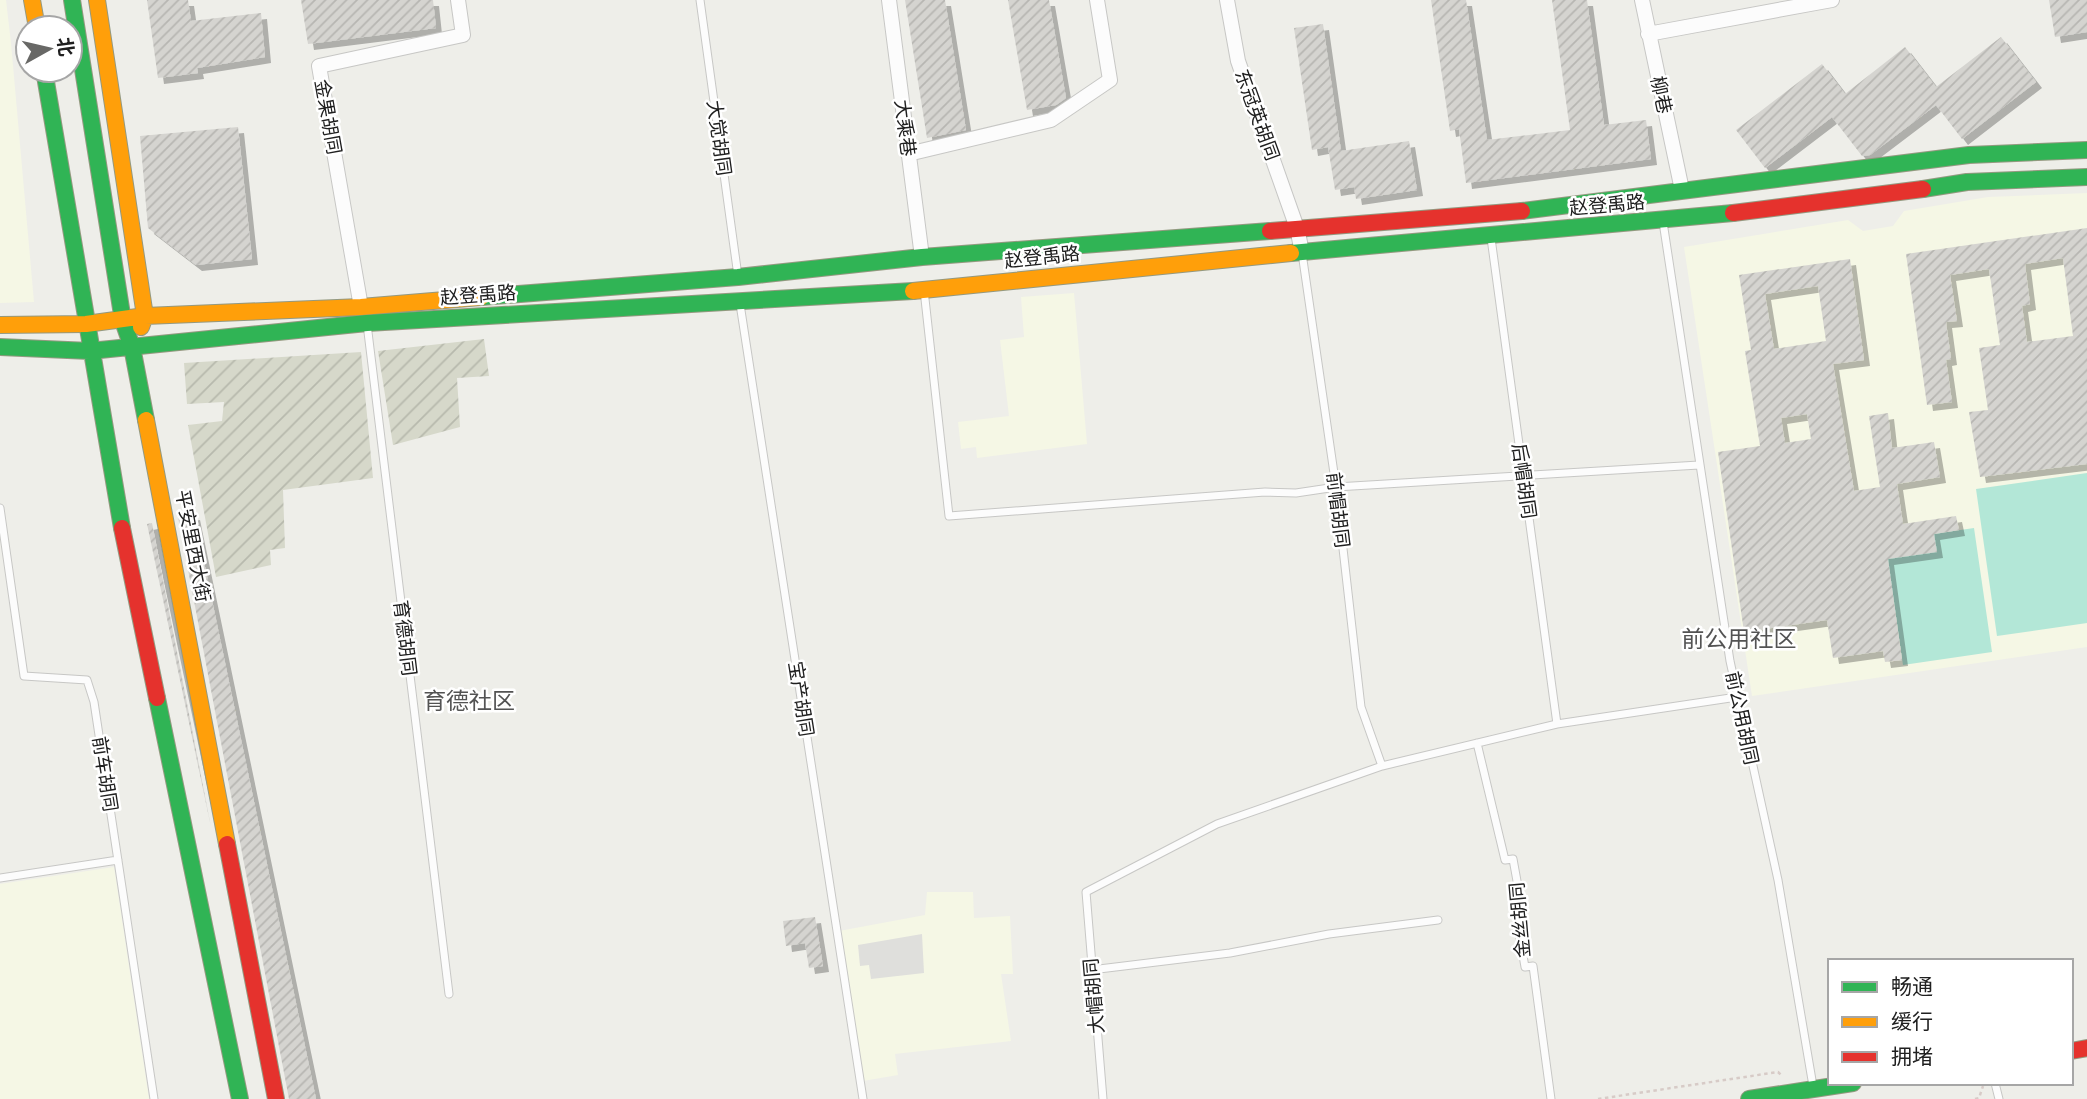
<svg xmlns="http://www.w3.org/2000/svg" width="2087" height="1099" font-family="Cabin,'Noto Sans SC',sans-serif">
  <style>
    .education { fill: #f5f7e5 }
    .construction { fill: url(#construction-furrows) }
    .pitch { fill: #b3e7d7 }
    .parking { fill: #dfdfdc }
    .building { fill: url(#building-hatch); fill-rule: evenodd; filter: url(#shadow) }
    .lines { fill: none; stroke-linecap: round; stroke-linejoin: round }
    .lane-casing { stroke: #c7c7c5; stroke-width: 9 }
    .street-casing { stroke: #c7c7c5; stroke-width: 16 }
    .fast-casing { stroke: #949980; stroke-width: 18 }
    .slow-casing { stroke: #949980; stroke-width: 18 }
    .jam-casing { stroke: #949980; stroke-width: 18 }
    .path { stroke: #d7cbc7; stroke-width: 2.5; stroke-dasharray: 3.5 3.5; stroke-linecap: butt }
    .lane { stroke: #fcfcfc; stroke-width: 7 }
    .street { stroke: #fcfcfc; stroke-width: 14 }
    .fast { stroke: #30b455; stroke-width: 16 }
    .slow { stroke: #ff9f0a; stroke-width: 16 }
    .jam { stroke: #e5322d; stroke-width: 16 }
    .labels { text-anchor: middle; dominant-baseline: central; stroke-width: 5; stroke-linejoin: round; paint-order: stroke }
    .street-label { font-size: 19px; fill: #202020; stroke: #fff }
    .quarter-label { font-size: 23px; fill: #535353; stroke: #fff }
  </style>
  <defs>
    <pattern id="construction-furrows" width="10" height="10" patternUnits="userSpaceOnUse" patternTransform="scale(1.75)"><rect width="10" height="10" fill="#d6d8ca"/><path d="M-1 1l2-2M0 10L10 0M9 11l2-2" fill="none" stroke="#b7b9ad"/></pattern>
    <pattern id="building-hatch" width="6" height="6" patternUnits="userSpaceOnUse" patternTransform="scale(1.75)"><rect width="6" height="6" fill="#d5d4d0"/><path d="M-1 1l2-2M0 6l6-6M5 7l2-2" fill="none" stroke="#b7b6b2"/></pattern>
    <filter id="shadow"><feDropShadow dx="6" dy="6" stdDeviation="0" flood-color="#0004"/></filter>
  </defs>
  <rect width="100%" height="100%" fill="#eeeee9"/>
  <path class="education" d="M0 0H6L11 43 34 302 0 303Z
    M2087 193V647L1752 696 1684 247 1848 220 1863 231 1893 226 1904 211 1988 197Z
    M1074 293 1087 444 977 458 976 447 961 449 958 422 1009 416 1000 340 1024 337 1021 297Z
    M114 867 149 1099H0V884Z
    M927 892H973L974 918 1010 916 1013 974H1001L1011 1041 895 1054 898 1075 863 1081 839 931 925 915Z"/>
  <path class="construction" d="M484 339 489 376 457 378 460 427 393 445 378 351Z
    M361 352 373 478 283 490 285 548 270 550 271 565 216 577 188 425 222 421 224 402 187 404 184 363Z"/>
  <path class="pitch" d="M2087 473V623L1997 636 1976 489Z
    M1974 528 1992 652 1903 665 1885 541Z"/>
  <path class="parking" d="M922 934 924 973 871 979 869 965 860 966 858 945Z"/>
  <path class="building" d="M147 0H188L191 21 261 13 265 57 197 68 198 73 158 78Z
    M301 0H433L436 28 308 44Z
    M905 0H945L966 130 927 138Z
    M1008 0H1049L1066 98 1056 105 1027 110Z
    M1431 0H1466L1487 140 1570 130 1552 0H1587L1604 125 1646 120 1651 159 1466 183 1459 129 1450 131Z
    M2049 0H2087V32L2055 37Z
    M1323 24 1341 151 1409 141 1417 190 1356 199 1354 187 1335 190 1328 147 1312 150 1294 28Z
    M2001 37 2036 82 1962 139 1936 105 1870 155 1862 156 1832 117 1765 168 1736 130 1822 64 1845 94 1905 47 1936 87Z
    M238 127 252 259 196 265 148 228 140 136Z
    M2087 228V464L1980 477 1969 412 1988 410 1979 348 2000 345 1989 269 1950 275 1957 321 1946 322 1951 359 1946 360 1952 402 1927 405 1906 254ZM2063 258 2073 336 2027 342 2022 306 2030 304 2025 264Z
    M1850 259 1864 360 1833 364 1854 491 1880 487 1869 416 1888 413 1892 448 1934 442 1940 477 1897 484 1903 524 1956 516 1959 530 1934 534 1937 552 1888 559 1902 660 1885 662 1883 651 1833 658 1827 620 1744 632 1718 452 1760 446 1745 351 1751 350 1739 275ZM1818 286 1826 341 1774 349 1765 294ZM1807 414 1811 439 1785 443 1781 418Z
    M194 514 316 1099H289L178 517Z
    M152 523 211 827 147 524Z
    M815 917 823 966 809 968 805 943 786 946 783 921Z"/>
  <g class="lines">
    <g class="lane-casing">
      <path id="lane" d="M700 0 738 276
        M1663 222 1730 661 1778 880 1813 1086
        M1491 238 1557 724
        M1302 253 1336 487 1361 707 1382 766
        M924 290 949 516 1265 492 1296 493 1336 487 1699 465
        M740 304 863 1099
        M367 324 449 994
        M0 508 24 676 87 680 94 702 154 1099
        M1477 743 1505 860 1513 859 1523 914 1516 916 1525 967 1533 966 1551 1099
        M0 878 118 860
        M1091 970 1230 953 1329 934 1438 920
        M1995 1083 1999 1099
        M1103 1099 1086 892 1217 824 1382 766 1557 724 1737 697"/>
    </g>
    <g class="street-casing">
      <path id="street" d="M889 0 922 257
        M1227 0 1238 61 1297 228 1302 252
        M1642 0 1682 190
        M1648 34 1832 0
        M908 154 1051 120 1110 80 1097 0
        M361 307 319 66 463 35 458 0"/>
    </g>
    <g class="fast-casing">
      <path id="fast" d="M72 0 123 321 132 347 146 420
        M44 70 122 528
        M1923 189 1967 182 2087 177
        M1522 211 1969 155 2087 150
        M1291 253 1733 213
        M481 297 738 277 922 257 1270 231
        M0 347 90 351 367 323 913 291
        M157 698 240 1099
        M1749 1099 1853 1083"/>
    </g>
    <g class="slow-casing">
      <path id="slow" d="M32 0 37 28
        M97 0 145 316 141 327
        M913 291 1291 253
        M0 325 86 324 145 316 361 307 481 297
        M146 420 227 844"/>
    </g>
    <g class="jam-casing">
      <path id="jam" d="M1733 213 1923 189
        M1270 231 1522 211
        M122 528 157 698
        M227 844 276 1099
        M2071 1051 2087 1048"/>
    </g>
    <path class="path" d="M1598 1099 1778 1072 1781 1075
      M1975 1099 1979 1098 1983 1086"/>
    <use href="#lane" class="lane"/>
    <use href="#street" class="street"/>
    <use href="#fast" class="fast"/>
    <use href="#slow" class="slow"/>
    <use href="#jam" class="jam"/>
  </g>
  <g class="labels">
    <g class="street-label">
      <text transform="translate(1661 95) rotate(78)">柳巷</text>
      <text transform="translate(1257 115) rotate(70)">东冠英胡同</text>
      <text transform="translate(328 117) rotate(80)">金果胡同</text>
      <text transform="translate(905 128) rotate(83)">大乘巷</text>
      <text transform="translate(719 138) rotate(82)">大觉胡同</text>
      <text transform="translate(1607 205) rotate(-5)">赵登禹路</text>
      <text transform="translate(1042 257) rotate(-6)">赵登禹路</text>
      <text transform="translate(478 295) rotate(-4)">赵登禹路</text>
      <text transform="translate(1524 481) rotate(82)">后帽胡同</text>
      <text transform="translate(1338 510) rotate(83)">前帽胡同</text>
      <text transform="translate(193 546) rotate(79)">平安里西大街</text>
      <text transform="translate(405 638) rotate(83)">育德胡同</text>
      <text transform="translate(801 699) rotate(81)">宝产胡同</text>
      <text transform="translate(1742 718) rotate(78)">前公用胡同</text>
      <text transform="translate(105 774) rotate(81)">前车胡同</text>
      <text transform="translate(1520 920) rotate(-95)">金丝胡同</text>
      <text transform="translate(1094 996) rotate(-95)">大帽胡同</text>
    </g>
    <g class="quarter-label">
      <text x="1739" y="639">前公用社区</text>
      <text x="469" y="701">育德社区</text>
    </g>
  </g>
  <rect x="1828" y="959" width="245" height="126" fill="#ffffff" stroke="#a6a6a6" stroke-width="2"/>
  <rect x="1842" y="982" width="35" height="10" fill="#30b455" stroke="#a6a6a6" stroke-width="2"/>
  <text x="1891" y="994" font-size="21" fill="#202020">畅通</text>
  <rect x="1842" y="1017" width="35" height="10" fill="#ff9f0a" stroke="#a6a6a6" stroke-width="2"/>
  <text x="1891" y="1029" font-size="21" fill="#202020">缓行</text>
  <rect x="1842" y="1052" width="35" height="10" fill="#e5322d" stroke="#a6a6a6" stroke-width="2"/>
  <text x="1891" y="1064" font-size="21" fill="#202020">拥堵</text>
  <g transform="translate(49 49) rotate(82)"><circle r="33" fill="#ffffff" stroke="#a6a6a6" stroke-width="2"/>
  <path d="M0-5L12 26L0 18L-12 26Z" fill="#686866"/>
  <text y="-10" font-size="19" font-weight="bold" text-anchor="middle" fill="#202020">北</text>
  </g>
</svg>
